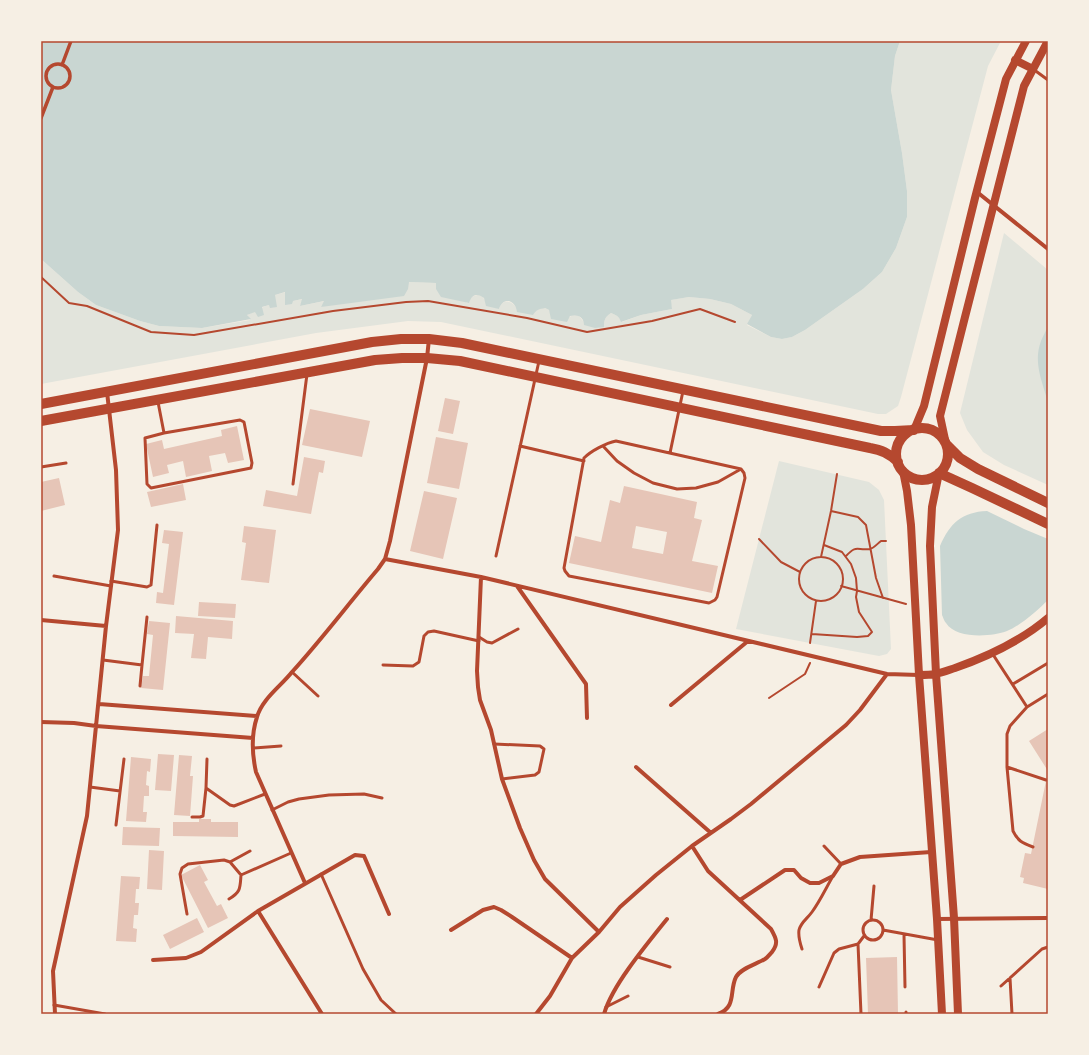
<svg xmlns="http://www.w3.org/2000/svg" width="1089" height="1055" font-family="Georgia,serif">
  <style>
    .green { fill: #e2e4dc }
    .water { fill: #c9d6d2 }
    .building { fill: #e6c5b7; fill-rule: evenodd }
    .lines { fill: none; stroke-linecap: round; stroke-linejoin: round }
    .path { stroke: #b5482f; stroke-width: 2 }
    .service { stroke: #b5482f; stroke-width: 3 }
    .pedestrian { stroke: #b5482f; stroke-width: 3.5 }
    .minor { stroke: #b5482f; stroke-width: 4 }
    .secondary { stroke: #b5482f; stroke-width: 8 }
    .primary { stroke: #b5482f; stroke-width: 10 }
    .neatline { fill: none; stroke: #b5482f; stroke-width: 1.5 }
  </style>
  <rect width="100%" height="100%" fill="#f6efe4"/>
  <path class="green" d="M900 41H1001L988 66 901 397 898 406 886 414H878L441 322 408 321 316 333 41 384V259L78 292 96 305 140 321 159 326 202 328 250 320 247 315C255 312 261 307 269 305L275 295 286 292 293 301 303 299 300 306 325 301 321 307 408 282 436 283V289L468 303C472 293 482 292 486 302L499 309C502 299 511 300 516 307L535 311 540 308H545L549 310 551 314 568 318C571 315 575 315 579 316L584 322 604 327C604 320 605 317 611 313 616 315 619 316 622 322L641 315 672 309 670 300 689 297 710 299 731 304 752 315 747 325 771 337 782 339 792 337 805 330 863 289 882 272 896 248 907 217V191L902 153 891 90 895 56Z
    M1004 233 1048 270V485L1004 465 983 452 967 430 960 413Z
    M779 461 869 482 879 490 884 500 891 649 887 654 879 656 736 629Z"/>
  <path class="water" d="M41 41H900L895 56 891 90 902 153 907 191V217L896 248 882 272 863 289 805 330 792 337 782 339 771 337 747 324 752 315 731 304 710 299 689 297 671 300 672 309 641 315 621 322C619 316 616 315 611 313 605 317 604 320 604 327L595 328 584 325C584 317 578 314 570 316L567 322 551 319 549 310 545 308C539 309 536 310 533 315L517 312C516 300 503 296 499 309L486 306 484 298C477 293 472 294 469 303L441 297 436 289V283L409 282 408 289 404 296 321 307 324 301 300 306 302 299 293 301 292 304 285 305V292L275 295 277 307 270 308 269 305 262 307 264 315 258 317 255 312 247 315 251 319 202 328 159 326 140 321 96 305 78 292 41 259Z
    M1048 326V402C1042 381 1033 362 1041 341 1043 336 1046 331 1048 326Z
    M987 511 1024 529 1048 539V600C1038 610 1020 626 1007 631 991 637 956 639 946 623 944 621 943 617 942 615L940 546C950 523 962 512 987 511Z"/>
  <path class="building" d="M445 398 460 401 453 434 438 431Z
    M310 409 370 421 362 457 302 445Z
    M237 426 244 460 228 463 225 453 209 456 212 471 186 477 183 461 167 465 169 473 153 477 146 444 162 440 164 449 222 436 221 430Z
    M436 437 468 443 459 489 427 483Z
    M304 457 325 461 323 473 319 472 311 514 263 506 266 490 297 496Z
    M59 478 65 505 41 511V482Z
    M183 484 186 500 151 507 147 492Z
    M624 486 697 502 694 518 702 520 692 561 718 566 712 593 569 563 575 536 601 542 610 500 620 503ZM636 526 667 532 663 554 632 548Z
    M424 491 457 498 443 559 410 551Z
    M244 526 276 530 269 583 241 580 246 543 242 542Z
    M164 530 183 532 174 605 156 603 157 592 163 593 169 544 162 543Z
    M199 602 236 604 235 618 198 616Z
    M176 616 233 621 232 639 208 637 206 659 191 658 194 634 175 633Z
    M149 621 170 623 163 690 141 688 143 676H149L153 635 147 634Z
    M1048 729V771L1029 741Z
    M158 754 174 755 171 791 155 790Z
    M179 755 192 756 190 776H193L190 816 174 815Z
    M131 757 151 759 150 772 147 771 146 785 149 786V796H144L143 812H147L146 822 126 821Z
    M1047 776H1048V889L1023 883 1024 878 1020 877 1025 853 1031 854Z
    M199 819H211V822H238V837L173 836V822H199Z
    M123 827 160 828 159 846 122 845Z
    M149 850 164 851 162 890 147 889Z
    M200 865 208 880 204 882 217 906 221 904 228 918 208 928 181 875Z
    M121 876 140 877 139 889H136L135 903H139L138 915H134L133 928 137 929 136 942 116 941Z
    M197 918 204 932 170 949 163 935Z
    M897 957 898 1014H868L866 958Z"/>
  <g class="lines">
    <path class="path" d="M41 277 69 303 87 306 151 332 194 335 333 311 406 302 428 301 527 318 587 332 652 321 700 309 735 322
      M831 511 858 517 866 525 876 578 883 598
      M759 539 781 562 800 572
      M846 556C857 544 857 551 870 549 874 548 877 544 881 541H886
      M821 557 831 511 837 474
      M799 579a22 22 0 1 1 44 0a22 22 0 1 1-44 0Z
      M841 586 906 604
      M812 634 857 637 868 636 872 632 859 612 856 597 857 591 856 578 851 564 842 552 824 545
      M810 643 816 601
      M769 698 805 674 810 663"/>
    <path class="service" d="M1033 69 1048 80
      M158 402 164 433 240 420 244 422 252 463 251 468 151 488 147 484 145 438 164 433
      M616 441 741 469 744 473 745 478 717 597 715 600 709 603 569 576 565 571 564 568 584 458C591 451 606 443 616 441Z
      M520 446 584 461
      M603 446 617 461 634 473 653 483 677 489 696 488 718 482 741 469
      M670 453 683 391
      M41 467 66 463
      M293 484 307 374
      M496 556 539 361
      M54 576 111 586
      M111 581 147 587 151 585 157 525
      M479 637 487 642 492 643 518 629
      M992 653 1027 707 1010 726 1007 734V767L1013 831C1018 841 1022 843 1033 847
      M103 660 142 665 140 686
      M142 665 147 617
      M383 665 413 666 419 662 424 636 428 632 434 631 479 641
      M292 672 318 696
      M1013 684 1048 663
      M1027 707 1048 694
      M494 744 540 746 544 749 539 772 535 775 502 779
      M253 748 281 746
      M207 759 206 788 230 805 234 806 265 794
      M1007 767 1046 780
      M90 787 120 791
      M272 810 288 802 299 799 329 795 364 794 382 798
      M192 817H200L203 816 206 788
      M116 825 124 759
      M824 846 841 864
      M230 862 250 851
      M321 874 363 969 381 1000 396 1014
      M229 899C241 892 240 888 241 875
      M187 914 180 874 182 868 188 864 224 860 230 862 241 875 291 853
      M871 920 874 886
      M863 930a10 10 0 1 1 20 0a10 10 0 1 1-20 0Z
      M883 930 938 940
      M904 935 905 987
      M802 949C800 943 798 937 799 930 801 922 807 919 812 912 820 901 826 888 833 876
      M638 957 670 967
      M1010 978 1012 1014
      M1001 986 1042 949 1048 947
      M819 987 834 953 839 949 858 944
      M54 1005 105 1014
      M606 1007 628 996
      M906 1012V1014
      M861 1014 858 944 864 936"/>
    <path class="pedestrian" d="M46 76a12 12 0 1 1 24 0a12 12 0 1 1-24 0Z
      M62 65 71 41
      M41 118 53 87"/>
    <path class="minor" d="M977 192 1048 249
      M385 559 481 577 887 674 919 675
      M481 577 477 671 478 687 480 700 491 730 502 779 520 828 534 860 545 879 599 932
      M517 586 586 684 587 718
      M41 620 106 626
      M99 704 257 716
      M671 705 748 641
      M41 722 74 723 96 726 253 738
      M636 767 711 833
      M692 846 708 871 771 929C776 938 779 943 772 952 770 954 768 957 765 959 757 964 741 968 736 977 729 991 737 1007 718 1014
      M305 883 256 772C252 754 251 735 257 717 262 699 281 686 292 672 322 639 349 603 378 569L385 559 390 541 427 358 429 339
      M740 900 785 870H794L801 878 810 883H819L833 876 841 864 860 857 931 852
      M258 911 322 1014
      M937 919 1048 918
      M451 930 483 910 494 907 501 910 512 917 572 958
      M153 960 186 958 201 952 258 911 355 855 364 856 389 914
      M55 1014 53 971 87 816 106 626 118 530 116 470 107 392
      M536 1014 550 996 572 958 599 932 620 907 656 875 692 846 731 819 751 804 846 725 860 710 887 674
      M604 1014C609 997 619 982 629 968 641 951 654 935 667 919"/>
    <path class="secondary" d="M1015 60 1033 69
      M914 430 924 406 975 198 1006 79 1026 41
      M946 444 940 416 965 317 1024 86 1048 41
      M903 471 907 491 911 525 919 675 937 919 942 1014
      M939 473 932 507 930 546 936 674 954 918 958 1014
      M919 675C924 675 930 675 935 674 942 673 949 670 955 668 989 656 1021 641 1048 618"/>
    <path class="primary" d="M41 404 372 342 401 339H429L462 343 881 431H895L914 430
      M41 421 375 360 402 358H427L460 361 870 448C881 450 889 453 898 462
      M896 454a26 26 0 1 1 52 0a26 26 0 1 1-52 0Z
      M946 444 960 458 978 469 1048 503
      M939 473 972 488 1048 524"/>
  </g>
  <rect width="1089" height="1055" fill="none" stroke="#f6efe4" stroke-width="84"/>
  <rect x="42" y="42" width="1005" height="971" class="neatline"/>
</svg>
